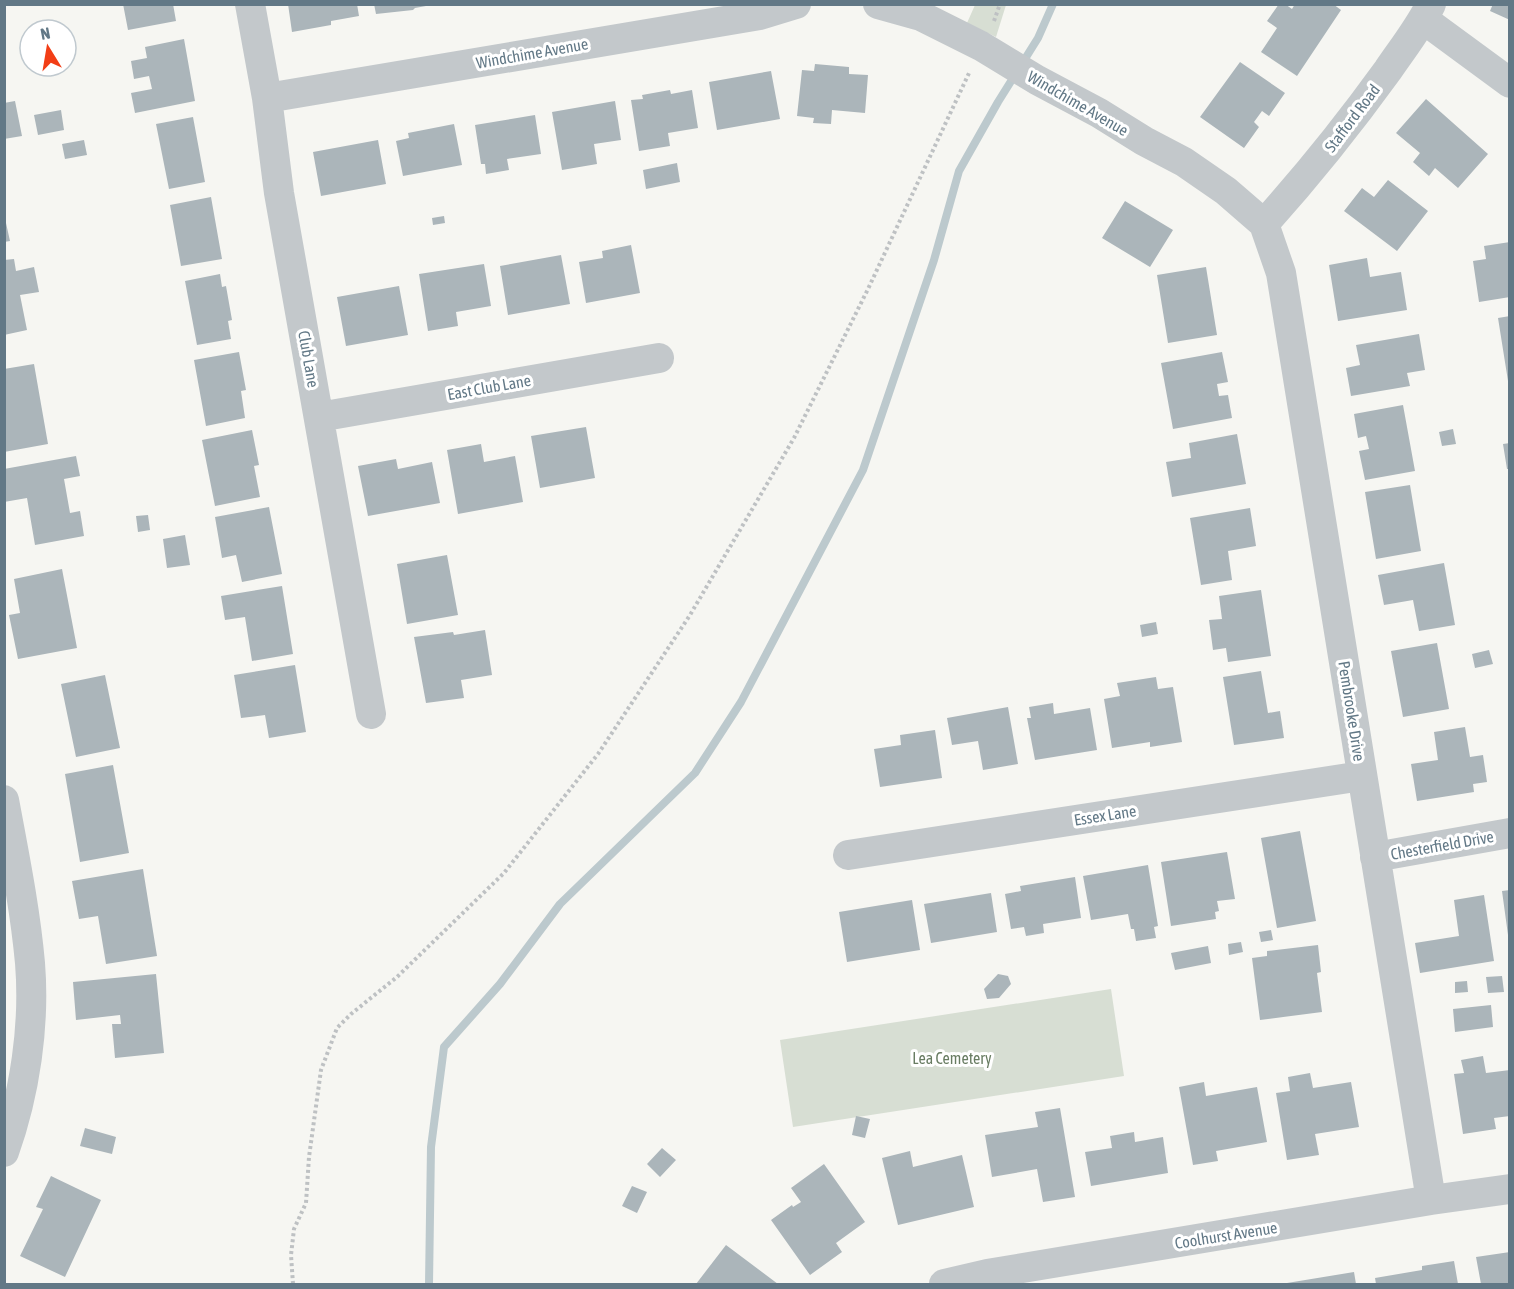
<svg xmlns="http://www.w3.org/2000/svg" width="1514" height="1289" font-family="'Asap Condensed',sans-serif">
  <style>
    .green { fill: #d7ded3 }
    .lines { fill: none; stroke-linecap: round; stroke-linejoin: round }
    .stream { stroke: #bcc9cd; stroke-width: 8 }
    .building { fill: #abb5ba }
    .path { stroke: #bec1c3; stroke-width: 4; stroke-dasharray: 3 3; stroke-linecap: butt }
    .minor { stroke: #c3c8cb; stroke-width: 30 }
    .labels { text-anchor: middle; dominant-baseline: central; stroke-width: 6; stroke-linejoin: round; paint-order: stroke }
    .street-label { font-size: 16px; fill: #627886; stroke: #fff }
    .park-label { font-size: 16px; fill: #687c62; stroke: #fff }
  </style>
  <rect width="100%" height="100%" fill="#f6f6f2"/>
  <path class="green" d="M975 5H1006L996 37 967 23Z
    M1111 989 1124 1076 793 1127 780 1040Z"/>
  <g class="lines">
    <path class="stream" d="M429 1284 431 1147 444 1047 500 984 560 904 695 773 741 702 863 470 934 260 959 171 998 102 1038 38 1053 4"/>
  </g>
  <path class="building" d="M123 4H173L176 21 128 30Z
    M288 4H357L359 16 331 21V25L292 32Z
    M374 4H426V6L415 8 413 10 376 14Z
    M1279 4H1285L1292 9 1295 4H1333L1341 10 1297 76 1261 52 1277 28 1267 21Z
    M1493 4H1510V20L1490 11Z
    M184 39 195 101 135 113 131 93 152 89 149 76 134 79 131 61 147 58 145 47Z
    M1240 62 1285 93 1269 116 1262 111 1254 122 1259 127 1244 148 1200 117Z
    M815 64 849 67V74L868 75 865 113 832 110 831 124 813 123 814 118 797 116 802 70 814 71Z
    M771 71 780 119 717 130 709 82Z
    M670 90 671 94 692 90 698 128 668 133 670 146 639 151 631 100 643 99 642 95Z
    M1426 99 1488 154 1458 188 1435 168 1429 176 1413 162 1420 153 1396 133Z
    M15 101 22 136 4 139V103Z
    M615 101 621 140 594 144 597 164 562 170 552 112Z
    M61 110 64 130 38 135 34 115Z
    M535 115 541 154 507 159 509 170 486 174 485 164H481L475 125Z
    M193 117 205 182 169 189 156 124Z
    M454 124 462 165 403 176 396 141 409 138 408 133Z
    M84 140 87 155 65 159 62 144Z
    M378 140 386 184 321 196 313 152Z
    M677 163 680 182 646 189 643 170Z
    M1388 180 1428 211 1397 251 1344 211 1362 188 1374 197Z
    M211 197 222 259 181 266 170 205Z
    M1125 201 1173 230 1150 267 1102 238Z
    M4 214 10 241 4 242Z
    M444 216 445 223 433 225 432 218Z
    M1510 242V297L1479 302 1473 261 1486 259 1484 246Z
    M631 245 640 293 586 303 579 262 603 258 602 251Z
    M561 255 570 304 508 315 500 266Z
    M1367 258 1370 277 1401 272 1407 310 1338 321 1329 265Z
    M14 259 16 271 34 267 39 292 20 295 27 330 4 335V260Z
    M484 264 491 306 456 312 458 326 428 331 419 274Z
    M1206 267 1217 335 1168 343 1157 275Z
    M220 274 222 287 226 286 232 320 228 321 231 339 197 345 185 281Z
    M399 286 408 335 346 346 337 297Z
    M1510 316V381H1508L1498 318Z
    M1419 334 1425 370 1407 373 1410 386 1351 396 1346 368 1360 365 1356 345Z
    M239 352 246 390 241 391 245 418 206 426 194 360Z
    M1222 352 1228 382 1217 384 1219 396 1228 395 1232 418 1173 429 1161 363Z
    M34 364 48 444 4 452V369Z
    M1403 405 1415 471 1365 480 1359 451 1369 449 1366 436 1358 438 1354 414Z
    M586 427 595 478 540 488 531 436Z
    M1453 429 1456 444 1442 446 1439 432Z
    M252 430 259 465 254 466 260 497 215 506 202 440Z
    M1237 434 1246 484 1172 497 1166 462 1191 458 1189 443Z
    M1510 443V469H1507L1503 444Z
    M481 444 484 462 515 456 523 502 458 514 447 450Z
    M76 456 80 476 64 479 70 513 80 511 84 536 35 545 27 498 4 502V469Z
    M396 459 398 469 432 462 440 503 368 516 358 466Z
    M1410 485 1421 551 1376 559 1365 492Z
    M269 507 282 574 242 582 236 555 222 558 215 517Z
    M1250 508 1256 546 1228 551 1232 580 1201 585 1190 518Z
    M148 515 150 530 138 532 136 516Z
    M185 535 190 565 167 568 163 539Z
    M447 555 458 615 407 624 397 564Z
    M1444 563 1455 625 1419 631 1413 600 1384 605 1378 575Z
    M62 569 77 648 18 659 9 615 20 613 14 579Z
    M282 586 293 654 252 661 245 617 225 620 221 596Z
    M1261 590 1271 656 1228 662 1226 648 1213 650 1209 620 1222 619 1219 596Z
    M1156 622 1158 634 1142 637 1140 625Z
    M485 630 492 675 461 680 464 698 426 703 414 637 453 632 454 635Z
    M1437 643 1449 709 1403 717 1391 651Z
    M1489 650 1493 664 1475 668 1472 654Z
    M295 665 306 732 269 738 265 715 241 718 234 675Z
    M1261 671 1268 713 1280 711 1284 738 1234 745 1223 677Z
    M105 675 120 748 76 757 61 684Z
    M1156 677 1158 689 1173 687 1182 742 1150 747V742L1112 748 1104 699 1120 696 1117 683Z
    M1053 703 1054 714 1090 708 1097 750 1035 760 1027 718H1031L1029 707Z
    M1008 707 1018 764 983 770 978 741 952 745 947 718Z
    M1465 727 1470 757 1483 755 1487 782 1473 784 1474 792 1417 801 1411 764 1438 760 1434 732Z
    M935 730 942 778 880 787 874 749 901 745 900 735Z
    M113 765 129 853 80 862 65 774Z
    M1300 831 1316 921 1277 928 1261 838Z
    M1227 852 1235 899 1217 901 1219 911 1215 912 1216 919 1171 926 1161 862Z
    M1148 865 1158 926 1154 927 1156 938 1136 941 1134 929H1131L1128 914 1091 920 1083 876Z
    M143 869 157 956 106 964 98 916 79 919 72 881Z
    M1075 877 1081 918 1043 924 1044 933 1026 936 1024 927 1011 929 1005 894 1021 891 1020 886Z
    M1510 890V935H1508L1502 891Z
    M991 893 997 932 931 943 924 904Z
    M1484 895 1494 961 1420 973 1415 943 1459 936 1454 900Z
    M912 900 920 950 847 962 839 912Z
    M1271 930 1273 940 1261 942 1259 932Z
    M1241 942 1243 952 1229 955 1228 944Z
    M1318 945 1321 972 1317 973 1322 1012 1260 1020 1252 958 1267 956V951Z
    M1208 946 1211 963 1175 970 1171 953Z
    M156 974 164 1053 115 1058 112 1024H121L120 1015 76 1020 73 982Z
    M998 974 1008 976 1011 984 999 998 987 999 984 989Z
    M1502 976 1504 992 1488 993 1486 977Z
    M1467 981 1468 992 1455 993V982Z
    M1491 1005 1493 1027 1455 1032 1453 1009Z
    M1483 1056 1486 1073 1510 1070V1116L1494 1118 1496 1129 1463 1134 1454 1074 1464 1073 1461 1060Z
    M1310 1073 1313 1088 1351 1082 1359 1127 1315 1134 1319 1155 1287 1160 1276 1093 1290 1091 1288 1077Z
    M1204 1082 1206 1096 1257 1087 1267 1142 1216 1151 1218 1161 1193 1165 1179 1087Z
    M1060 1108 1075 1197 1043 1202 1037 1169 992 1177 985 1135 1038 1127 1035 1112Z
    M856 1116 870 1119 865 1138 852 1135Z
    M85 1128 116 1137 112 1154 80 1146Z
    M1134 1132 1135 1142 1163 1137 1168 1173 1091 1186 1085 1152 1112 1148 1110 1136Z
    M662 1148 676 1160 660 1177 647 1164Z
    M910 1151 913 1167 962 1155 974 1207 898 1225 882 1158Z
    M824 1164 865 1222 836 1243 842 1252 810 1275 771 1220 792 1205 793 1207 801 1202 791 1188Z
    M51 1176 101 1200 65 1277 20 1256 43 1209 36 1207Z
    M632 1186 647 1192 637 1213 622 1206Z
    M726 1245 778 1284H696Z
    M1510 1252V1284H1481L1476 1257Z
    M1454 1261 1458 1284H1376L1375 1278 1422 1270V1266Z
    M1354 1272 1356 1284H1287V1283Z"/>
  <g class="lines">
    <path class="path" d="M994 21 1000 4
      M293 1284 291 1255 294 1229 306 1203 309 1157 321 1070 337 1028 351 1014 397 977 504 873 598 754 690 615 794 438 868 289 970 71"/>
    <path class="minor" d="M250 4 267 98 279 193 371 714
      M878 4 921 16 981 46 1037 80 1099 113 1144 141 1184 162 1226 191 1264 224 1281 273 1431 1200
      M1423 19 1510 83
      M267 98 760 15 796 4
      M1264 224C1308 175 1349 124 1388 70 1403 48 1419 28 1431 4
      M319 417 659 358
      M4 800C14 854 25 908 30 963 35 1025 25 1093 4 1152
      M848 855 1362 776
      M1375 857 1510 833
      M944 1284 987 1274 1431 1200 1510 1189"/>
  </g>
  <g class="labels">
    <g class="street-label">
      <text transform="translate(532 53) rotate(-10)">Windchime Avenue</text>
      <text transform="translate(1078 103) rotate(30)">Windchime Avenue</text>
      <text transform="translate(1352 118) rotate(-53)">Stafford Road</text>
      <text transform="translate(309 359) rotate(80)">Club Lane</text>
      <text transform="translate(489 387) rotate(-10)">East Club Lane</text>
      <text transform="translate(1352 711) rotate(81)">Pembrooke Drive</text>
      <text transform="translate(1105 815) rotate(-9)">Essex Lane</text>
      <text transform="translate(1442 845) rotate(-10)">Chesterfield Drive</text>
      <text transform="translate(1226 1235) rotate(-9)">Coolhurst Avenue</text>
    </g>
    <g class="park-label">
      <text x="952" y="1058">Lea Cemetery</text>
    </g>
  </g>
  <rect width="1514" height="1289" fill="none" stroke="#627886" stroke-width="12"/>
  <g transform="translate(48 48) rotate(349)"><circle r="28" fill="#ffffff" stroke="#c0c9cf" stroke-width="1.5"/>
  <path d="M0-4.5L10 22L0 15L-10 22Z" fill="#f23e16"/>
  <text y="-9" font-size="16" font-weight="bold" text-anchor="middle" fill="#627886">N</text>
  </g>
</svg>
